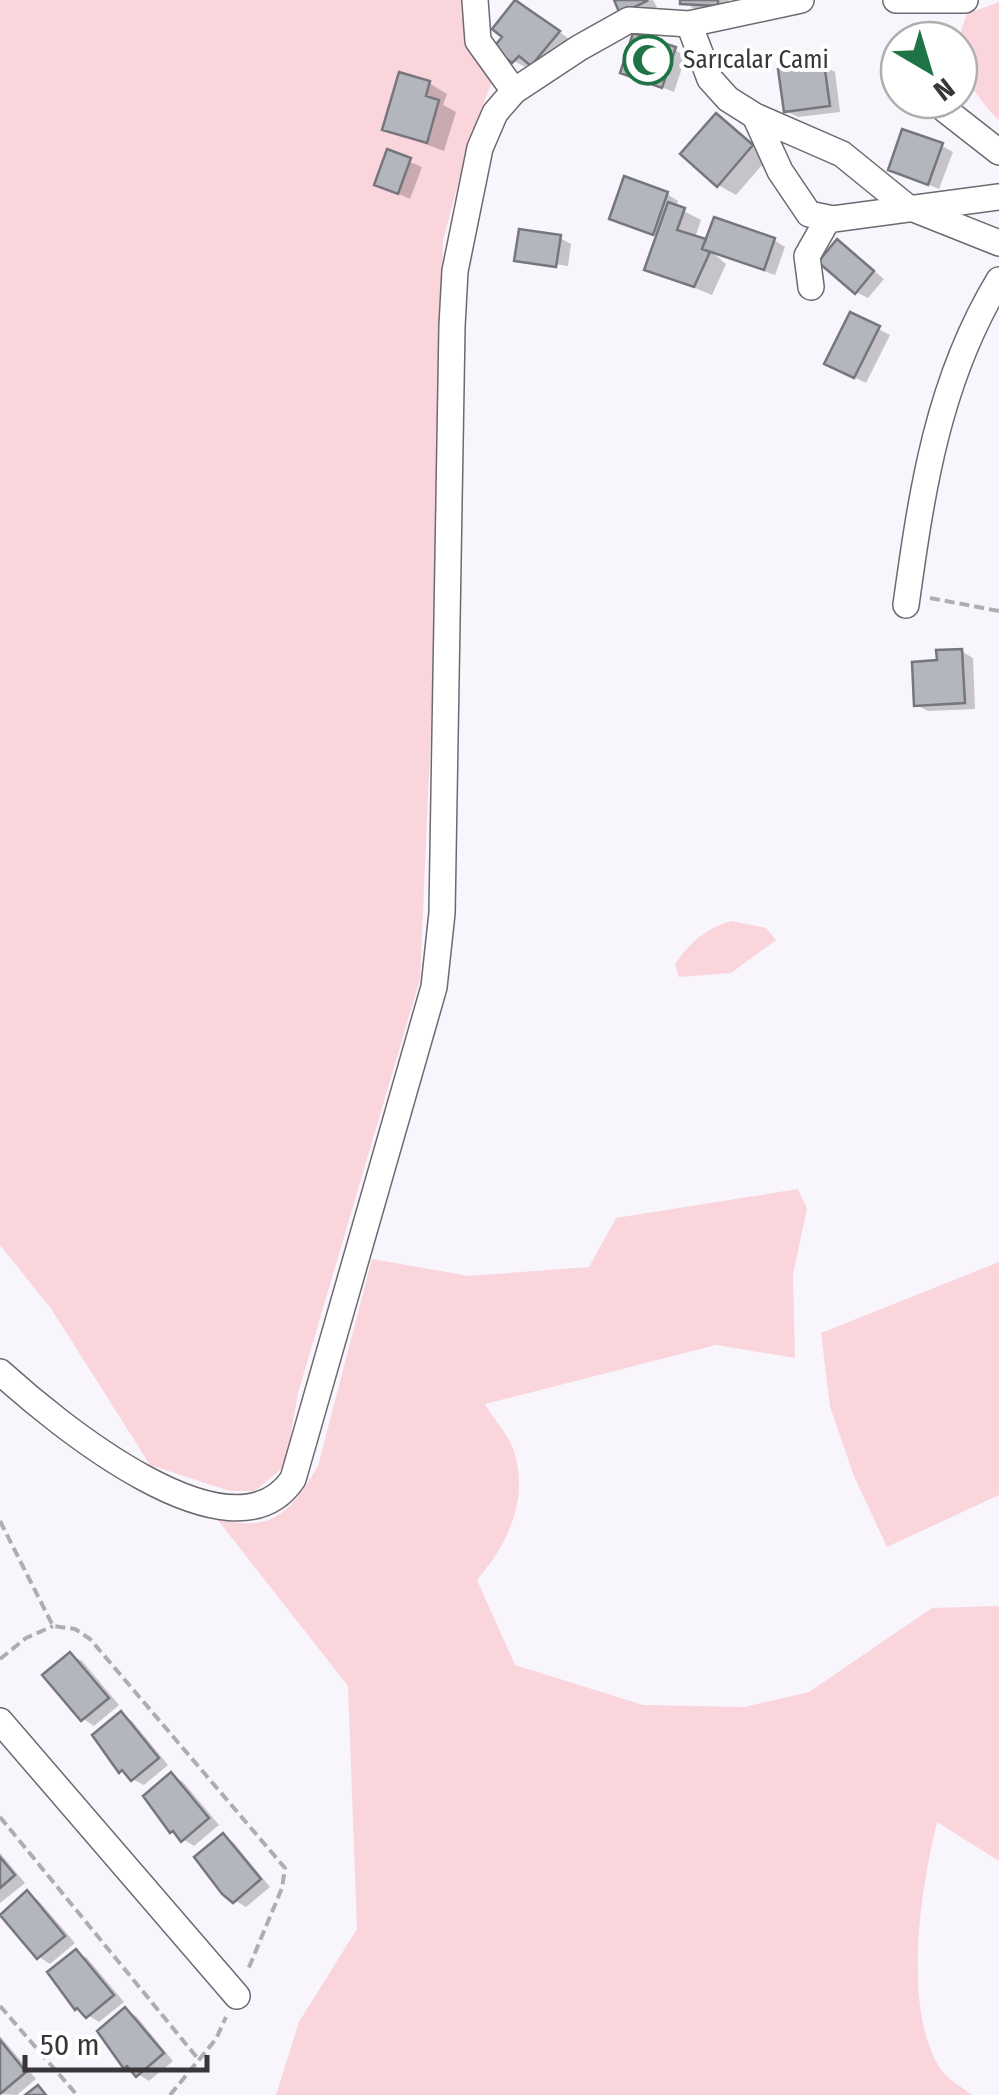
<svg xmlns="http://www.w3.org/2000/svg" width="999" height="2095" font-family="'Fira Sans Condensed',sans-serif">
  <style>
    .green { fill: #fad5dc }
    .shadow { fill: #0003 }
    .building { fill: #b4b6bd; stroke: #76777e; stroke-width: 2.5 }
    .lines { fill: none; stroke-linecap: round; stroke-linejoin: round }
    .minor-casing { stroke: #6c6a70; stroke-width: 28 }
    .path { stroke: #afadb2; stroke-width: 4; stroke-dasharray: 10 5; stroke-linecap: butt }
    .minor { stroke: #fff; stroke-width: 25 }
    .labels { text-anchor: middle; dominant-baseline: central; stroke-width: 8; stroke-linejoin: round; paint-order: stroke }
    .poi-label { font-size: 25px; fill: #383639; stroke: #fff; text-anchor: start }
  </style>
  <rect width="100%" height="100%" fill="#f8f5fc"/>
  <path class="green" d="M0 0H475L496 71 470 139 443 240 435 637 420 979 298 1393 285 1466 255 1491H230L150 1465 52 1310 0 1245Z
    M999 2V121C967 87 949 55 967 14Z
    M731 921 766 928 776 940 731 973 679 977 675 965C688 943 707 928 731 921Z
    M798 1189 807 1209 793 1274 795 1358 716 1345 485 1404C493 1419 509 1435 514 1451 529 1501 508 1543 477 1580L515 1665 643 1705 745 1707 809 1692 932 1608 999 1606V1861L937 1822C921 1887 901 2012 942 2071 949 2080 963 2088 972 2095H276L299 2022 357 1929 348 1686 217 1519C273 1533 290 1513 318 1466L372 1259 469 1276 589 1267 616 1218Z
    M999 1262V1495L887 1547 854 1476 830 1407 821 1333Z"/>
  <path class="shadow" d="M518 0 569 39 544 70 530 62 525 67 514 61 505 37 495 29Z
    M616 0H653L657 7 633 18Z
    M683 0H729V11L694 9Z
    M675 50 686 56 674 92 623 72Z
    M823 65 835 72 840 112 798 117 786 111Z
    M959 73 967 78 959 90Z
    M429 83 447 94 443 105 456 112 444 151 385 129Z
    M716 116 769 157 736 195 718 185Z
    M942 146 953 152 939 189 891 169Z
    M388 153 422 167 410 199 377 184Z
    M667 194 678 201 676 207 701 220 695 238 708 242 774 240 785 247 775 275 713 253 726 264 712 295 648 269 659 237 612 218Z
    M560 238 571 244 568 266 526 260V264L517 259Z
    M848 249 884 279 868 298 856 292Z
    M851 315 890 335 866 383 839 370Z
    M961 651 973 658 975 709 928 711 916 705Z
    M71 1655 82 1661 119 1705 94 1726 71 1711 46 1676Z
    M121 1715 132 1721 168 1765 144 1785 132 1779Z
    M171 1775 183 1782 219 1825 194 1846 172 1832Z
    M223 1836 234 1843 270 1887 246 1907 234 1900Z
    M0 1853 25 1883 0 1903Z
    M27 1893 38 1900 75 1943 50 1964 27 1949 2 1914Z
    M76 1952 87 1958 124 2002 99 2022 76 2008Z
    M126 2010 137 2017 173 2061 149 2081 126 2067Z
    M0 2036 36 2079 17 2095 0 2094Z"/>
  <path class="building" d="M515 0 560 31 531 66 519 56 512 63 493 48 502 37 492 29Z
    M614 0H646L647 1 620 14Z
    M680 0H718V6L680 4Z
    M633 33 676 47 662 88 620 73Z
    M824 63 830 106 784 112 778 69Z
    M399 72 430 81 426 96 439 100 427 143 382 130Z
    M716 113 753 145 717 187 680 154Z
    M902 129 943 143 928 185 888 170Z
    M387 149 411 158 398 194 374 185Z
    M624 176 668 192 653 235 609 219Z
    M668 202 685 208 677 230 706 239 702 249 710 252 694 287 644 270Z
    M714 217 775 238 764 270 702 249Z
    M519 229 561 235 556 267 514 261Z
    M837 239 874 271 855 294 818 262Z
    M850 312 880 326 854 378 824 364Z
    M962 649 965 703 914 706 912 662 937 660 936 650Z
    M70 1652 109 1698 81 1721 42 1675Z
    M121 1711 159 1758 131 1781 122 1770 119 1773 92 1735Z
    M171 1772 209 1818 181 1842 173 1831 170 1833 143 1796Z
    M223 1833 261 1879 233 1903 222 1894 194 1857Z
    M0 1857 15 1875 0 1888Z
    M27 1890 65 1936 37 1959 0 1915Z
    M76 1949 114 1995 86 2018 77 2008 75 2010 47 1972Z
    M125 2007 164 2053 136 2077 127 2066 124 2069 97 2031Z
    M0 2040 26 2072 0 2094Z
    M38 2085 46 2095H25Z"/>
  <g class="lines">
    <g class="minor-casing">
      <path id="minor" d="M475 0 478 41 514 91
        M896 0H965
        M689 24 801 0
        M944 109 999 152
        M755 116 842 154 906 206 999 243
        M811 287 807 256 828 219
        M906 605C922 489 938 381 999 280
        M0 1372C53 1420 232 1570 293 1479L434 987 442 913 452 326 455 271 480 148 495 113 514 91 579 48 629 20 689 24 710 79 728 99 755 116 780 171 809 214 833 219 999 197
        M0 1721 237 1996"/>
    </g>
    <path class="path" d="M930 598 999 611
      M0 1521 53 1626 75 1629 90 1639 285 1868 282 1888 247 1972
      M0 1659 26 1638 53 1626
      M0 1817 199 2060
      M0 2006 77 2095
      M170 2095 216 2039 226 2017"/>
    <use href="#minor" class="minor"/>
  </g>
  <defs>
    <g id="mosque-ring" transform="scale(2.5)"><circle r="9.5" fill="#fff" stroke="#1f7446" stroke-width="1.5"/><path d="M3.5-4.9A6 6 0 1 0 3.5 4.9A5 5 0 1 1 3.5-4.9Z" fill="#1f7446"/></g>
  </defs>
  <g fill-rule="evenodd">
    <use href="#mosque-ring" x="648" y="60"/>
  </g>
  <g class="labels">
    <g class="poi-label">
      <text x="683" y="60">Sarıcalar Cami</text>
    </g>
  </g>
  <g transform="translate(929 70) rotate(142)"><circle r="48" fill="#ffffff" stroke="#afafb0" stroke-width="2.5"/>
  <path d="M0-8L18 38L0 25L-18 38Z" fill="#1f7446"/>
  <text y="-15" font-size="28" font-weight="bold" text-anchor="middle" fill="#383639">N</text>
  </g>
  <path d="M25 2055v15h182v-15" fill="none" stroke="#383639" stroke-width="5"/>
  <text x="40" y="2055" font-size="30" fill="#383639" stroke="#ffffff" stroke-width="8" paint-order="stroke">50 m</text>
</svg>
